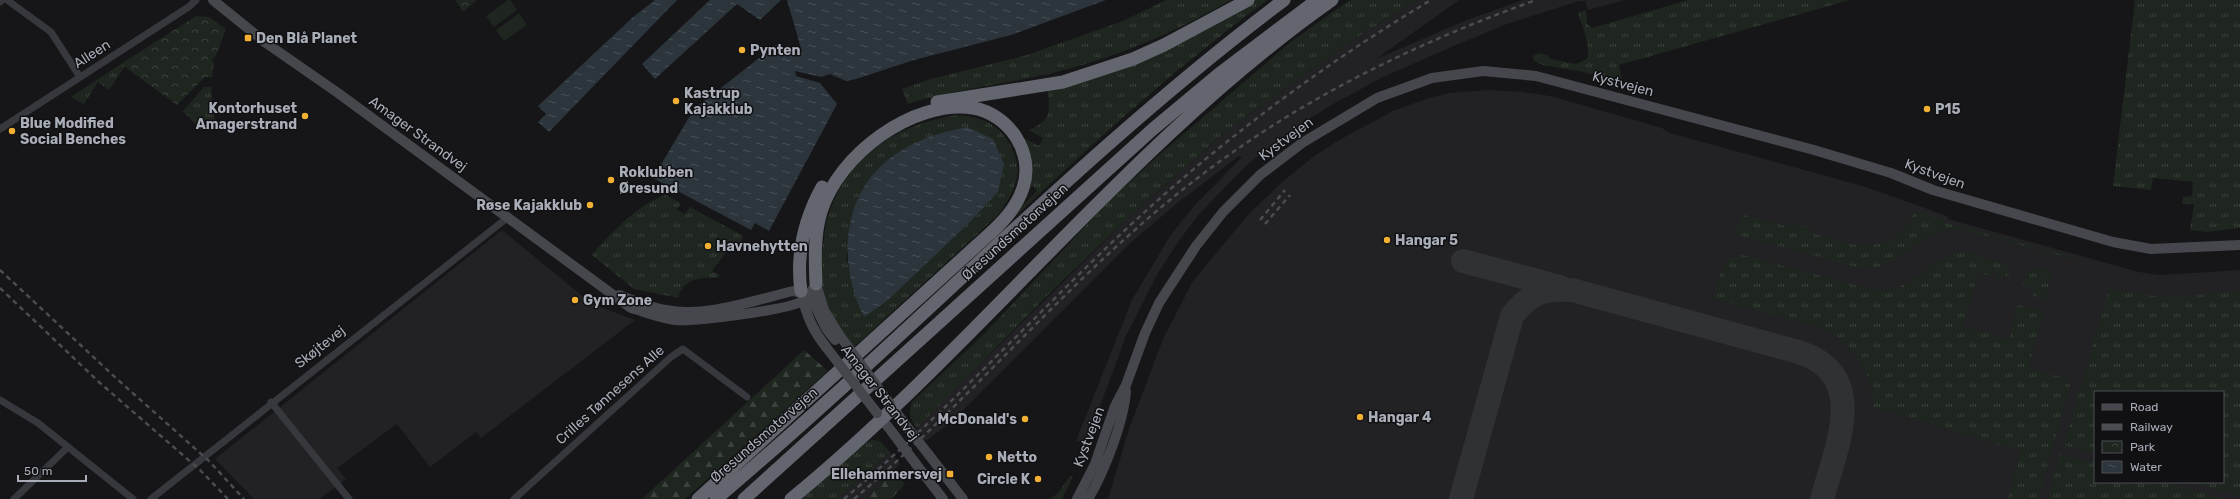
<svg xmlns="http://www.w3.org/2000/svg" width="2240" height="499" font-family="Rubik,sans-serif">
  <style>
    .built { fill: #222225; fill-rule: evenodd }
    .grass { fill: url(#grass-tufts); fill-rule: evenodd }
    .forest { fill: url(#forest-firs) }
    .park { fill: url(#park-crowns) }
    .garden { fill: #1e261f }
    .water { fill: url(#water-ripples) }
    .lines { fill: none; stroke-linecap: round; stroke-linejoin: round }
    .taxiway { stroke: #303135; stroke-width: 24 }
    .street { stroke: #37383d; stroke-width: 7 }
    .secondary { stroke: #45474d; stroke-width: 10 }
    .highway { stroke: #63666e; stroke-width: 13 }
    .rail { stroke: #4a4c52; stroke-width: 2.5; stroke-dasharray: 5 4; stroke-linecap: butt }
    .secondary-bridge { stroke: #45474d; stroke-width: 10 }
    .poi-dot { fill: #f2b134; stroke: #111113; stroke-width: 1.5 }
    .labels { text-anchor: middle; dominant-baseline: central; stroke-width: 3; stroke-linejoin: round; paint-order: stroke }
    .poi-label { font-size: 14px; font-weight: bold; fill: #a8adb8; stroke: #111113; text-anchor: start }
    .street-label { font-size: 14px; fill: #a8adb8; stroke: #111113 }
  </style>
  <defs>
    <pattern id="grass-tufts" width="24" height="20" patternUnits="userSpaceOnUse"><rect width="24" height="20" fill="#1e261f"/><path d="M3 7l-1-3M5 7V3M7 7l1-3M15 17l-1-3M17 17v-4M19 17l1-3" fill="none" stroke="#3c433d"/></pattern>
    <pattern id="forest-firs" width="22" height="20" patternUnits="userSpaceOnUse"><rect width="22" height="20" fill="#1e261f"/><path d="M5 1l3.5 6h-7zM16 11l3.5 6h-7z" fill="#3c433d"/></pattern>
    <pattern id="park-crowns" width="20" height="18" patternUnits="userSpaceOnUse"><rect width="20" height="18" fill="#1e261f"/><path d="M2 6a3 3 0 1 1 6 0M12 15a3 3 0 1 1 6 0" fill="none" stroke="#3c433d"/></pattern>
    <pattern id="water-ripples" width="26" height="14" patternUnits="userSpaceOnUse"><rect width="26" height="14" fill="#2c353c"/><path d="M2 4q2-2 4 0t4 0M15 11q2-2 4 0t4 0" fill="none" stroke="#485056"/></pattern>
  </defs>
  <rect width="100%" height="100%" fill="#161618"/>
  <path class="built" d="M1418 0H1459L1376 59 1467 20 1523 0H1625L1588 10 1585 1H1579L1507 24 1449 48 1381 78 1328 107 1289 132 1248 164 1200 213 1178 242 1158 273 1126 336 1086 444 1076 441 1132 300 1170 236 1194 206 1242 157 1239 156 1175 205 1128 245 950 423 927 440H924L916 430 927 417 1134 212 1229 129 1357 37Z
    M1488 90 1522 92 1550 96 1662 128 1670 133 1866 187 1947 216 1948 219 2139 272 2160 275 2240 270V499H1108L1129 429 1163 339 1193 281 1247 216 1281 183 1313 157 1339 140 1393 111 1426 99 1450 93ZM2095 392H2223V482H2095Z
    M502 230 592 304 635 320 481 438 476 432 430 467 397 424 337 468 346 479 319 499H254L215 459Z
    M890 452 900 464 866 499H837Z"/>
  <path class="grass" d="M1166 0H1231C1174 33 1113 59 1048 74 1002 85 954 89 908 104L902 89 931 79 1027 55 1123 21Z
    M1254 0H1268C1177 66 1094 142 1012 220L1014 214 1037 191 1033 186 1026 192 1020 136 1039 146 1043 138 1028 130C1051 122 1050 112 1048 90L1166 50 1206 30Z
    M1350 0H1418L1357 37 1229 129 1134 212 1052 291 917 428C910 419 908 413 912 402L985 333 1110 200 1159 155 1293 40Z
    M1688 0H1850L1619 65 1622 79 1615 81 1584 72 1543 65 1534 61 1533 56 1539 53 1547 55 1550 59 1576 64 1587 59C1591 45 1582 26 1578 13L1586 10 1587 24 1592 28Z
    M2135 0H2240V228L2207 232 2190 230 2194 204H2182L2183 197 2192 196 2193 182 2153 178 2151 190 2113 186Z
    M121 64 125 66 109 90 98 82 84 104 71 97Z
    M204 87H211L212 105 216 126 209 129 207 125 201 130 183 111Z
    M957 115C984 117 1004 126 1014 153 1017 160 1018 170 1017 177 1014 192 1006 204 997 216L854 347C847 337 837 326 831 315 820 294 820 269 823 246 824 237 825 226 828 216 848 155 896 125 957 115ZM998 192 969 223 887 301 864 316C853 296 850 276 846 254Z
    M666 195 681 203 677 210 685 214 690 207 743 236 741 242H734L712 271 720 275 718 278C700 277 684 278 678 298L634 289 592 255C609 234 641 202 666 195Z
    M1915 210 1943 219V222L2080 259 2077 260 1961 229C1955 229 1948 229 1942 231 1911 240 1903 266 1864 269L1738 235 1735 232 1736 225 1744 215 1786 226 1795 224 1809 228 1814 234 1863 247 1864 244C1890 247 1907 233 1915 210Z
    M1961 251C1967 251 2006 264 2010 269L2008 276 1997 278 1998 274 1991 272 1988 275 1979 273 1963 326 2009 340 2017 305 2044 311 2029 364 2031 369 2064 378 2070 385 2038 499H2008L2021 451 1874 407C1870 369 1857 346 1822 328L1715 299C1719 280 1720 257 1743 255L1866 288C1873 289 1881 291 1888 290 1917 286 1933 256 1961 251Z
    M2033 267 2047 271 2051 274 2045 299 2033 296 2034 288 2023 285 2027 274Z
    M2109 289 2155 296 2179 297 2240 291V496L2192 482H2223V392H2095V454L2064 445Z
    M872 440 880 441 890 452 837 499H801L864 444Z
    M2060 454 2095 463V482H2163L2225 499H2048Z
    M1070 476 1073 477 1062 499H1050L1058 493Z"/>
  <path class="forest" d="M804 350 828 371 685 499H642Z
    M891 473 905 484 891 499H866Z"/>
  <path class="park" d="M455 0H477L463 12Z
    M196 16 209 17 226 29 216 56 211 60 214 62 212 77H205L177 105 121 64Z"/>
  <path class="garden" d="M508 0H510L517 10 494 27 486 16Z
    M519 13 527 25 504 41 496 30Z"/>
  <path class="water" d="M655 0H677L549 132 538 122 546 114 538 106 632 18Z
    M710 0H781L760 20 737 4 655 79 642 64Z
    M787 0H1106L1011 35 914 60 856 79 846 81 830 74 821 77 795 71 796 76 820 83 837 104 769 231 755 223 751 230 653 178 694 109 776 45 796 50 795 52 799 53 802 52Z
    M967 127 993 139 1004 164 998 192 969 223 887 301 864 317C840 270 840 206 880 167 903 144 936 133 967 127Z"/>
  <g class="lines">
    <path class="taxiway" d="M1463 261 1560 287
      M1461 499 1512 316C1530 293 1543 288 1572 290L1795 351C1871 372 1837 445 1822 499"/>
    <path class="street" d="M7 0 51 32 80 77
      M0 2 2 0
      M0 129 190 6 196 0
      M0 400 38 423 133 499
      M271 402 349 499
      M14 499 68 447
      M151 499 507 218
      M514 499 671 357 683 349 747 397"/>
    <path class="secondary" d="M213 0 266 43 338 93 631 308C645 312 660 318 675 320 695 322 787 310 803 301 808 297 813 289 816 284
      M816 284 824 310 840 336
      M619 295C635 301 650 307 666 310 706 318 755 300 793 291L809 294 827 330 835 340
      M802 295C806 316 813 331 826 347
      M890 404 904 423
      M877 413 892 432
      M929 455 963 499
      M916 464 943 499
      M1077 499 1095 464 1115 406 1126 385 1145 333 1159 303 1196 246 1223 212 1260 175 1302 143 1377 98 1432 78 1483 71 1536 76 1814 150 1891 173 1933 190 2113 242 2151 249 2240 245
      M1088 499C1104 473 1124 421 1126 391"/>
    <path class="highway" d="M937 102 1063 82 1133 59 1164 45 1248 0
      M801 291C796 255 804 220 822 187
      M698 499 985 238C1001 224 1016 209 1023 188 1035 153 1009 114 973 108 913 99 838 155 821 212 814 235 815 260 816 284
      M716 499C908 337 1082 152 1284 0
      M744 499 1153 129 1219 74 1317 0
      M791 499C981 343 1130 142 1332 0"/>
    <path class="rail" d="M1260 220 1285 190
      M1265 224 1290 195
      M0 270 117 379 209 461 244 499
      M0 288 100 383 200 470 228 499
      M844 499C935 422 1016 335 1102 252 1201 156 1312 71 1431 0
      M854 499C959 410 1048 304 1152 215 1267 116 1394 51 1536 0"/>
    <path class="secondary-bridge" d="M840 336 890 404
      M826 347 877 413
      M904 423 929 455
      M892 432 916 464"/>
  </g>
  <g class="poi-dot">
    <rect x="244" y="34" width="8" height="8" rx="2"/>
    <circle cx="742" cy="50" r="4"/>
    <circle cx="676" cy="101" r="4"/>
    <circle cx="1927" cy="109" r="4"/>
    <circle cx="305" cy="116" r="4"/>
    <circle cx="12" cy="131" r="4"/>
    <circle cx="611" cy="180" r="4"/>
    <circle cx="590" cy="205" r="4"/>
    <circle cx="1387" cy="240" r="4"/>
    <circle cx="708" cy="246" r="4"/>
    <circle cx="575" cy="300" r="4"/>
    <circle cx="1360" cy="417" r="4"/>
    <circle cx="1025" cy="419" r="4"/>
    <circle cx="989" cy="457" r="4"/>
    <rect x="946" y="470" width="8" height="8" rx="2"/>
    <circle cx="1038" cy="479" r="4"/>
  </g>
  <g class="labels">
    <g class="poi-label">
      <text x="256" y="38">Den Blå Planet</text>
      <text x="750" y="50">Pynten</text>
      <text x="684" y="93">Kastrup<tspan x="684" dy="16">Kajakklub</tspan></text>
      <text x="297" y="108" text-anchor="end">Kontorhuset<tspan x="297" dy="16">Amagerstrand</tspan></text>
      <text x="1935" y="109">P15</text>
      <text x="20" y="123">Blue Modified<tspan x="20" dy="16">Social Benches</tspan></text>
      <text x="619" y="172">Roklubben<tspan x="619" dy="16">Øresund</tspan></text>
      <text x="582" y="205" text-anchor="end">Røse Kajakklub</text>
      <text x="1395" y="240">Hangar 5</text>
      <text x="716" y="246">Havnehytten</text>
      <text x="583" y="300">Gym Zone</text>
      <text x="1368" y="417">Hangar 4</text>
      <text x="1017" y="419" text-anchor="end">McDonald's</text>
      <text x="997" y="457">Netto</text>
      <text x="942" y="474" text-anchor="end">Ellehammersvej</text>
      <text x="1030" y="479" text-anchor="end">Circle K</text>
    </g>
    <g class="street-label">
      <text transform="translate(92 54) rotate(-33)">Alleen</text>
      <text transform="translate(1623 84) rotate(15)">Kystvejen</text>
      <text transform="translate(418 134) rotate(36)">Amager Strandvej</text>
      <text transform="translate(1286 139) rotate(-36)">Kystvejen</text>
      <text transform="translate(1935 174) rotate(20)">Kystvejen</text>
      <text transform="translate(1015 232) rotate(-42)">Øresundsmotorvejen</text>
      <text transform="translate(320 347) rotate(-38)">Skøjtevej</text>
      <text transform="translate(880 393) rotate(52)">Amager Strandvej</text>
      <text transform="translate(610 395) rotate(-42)">Crilles Tønnesens Alle</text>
      <text transform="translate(764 435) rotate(-41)">Øresundsmotorvejen</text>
      <text transform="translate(1089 437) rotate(-69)">Kystvejen</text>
    </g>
  </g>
  <rect x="2094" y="391" width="130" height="92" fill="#111113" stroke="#4d4f55"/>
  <rect x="2102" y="404" width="20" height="6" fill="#45474d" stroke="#4d4f55"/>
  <text x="2130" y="411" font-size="12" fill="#a8adb8">Road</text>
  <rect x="2102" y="424" width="20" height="6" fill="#4a4c52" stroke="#4d4f55"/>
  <text x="2130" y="431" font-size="12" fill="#a8adb8">Railway</text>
  <rect x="2102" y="441" width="20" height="12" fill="url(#park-crowns)" stroke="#4d4f55"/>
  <text x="2130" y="451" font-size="12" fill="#a8adb8">Park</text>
  <rect x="2102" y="461" width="20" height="12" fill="url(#water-ripples)" stroke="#4d4f55"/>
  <text x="2130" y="471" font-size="12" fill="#a8adb8">Water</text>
  <path d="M18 475v6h68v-6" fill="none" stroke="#a8adb8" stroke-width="2"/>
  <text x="24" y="475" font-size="12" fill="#a8adb8" stroke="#111113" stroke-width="3" paint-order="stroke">50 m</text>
</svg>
